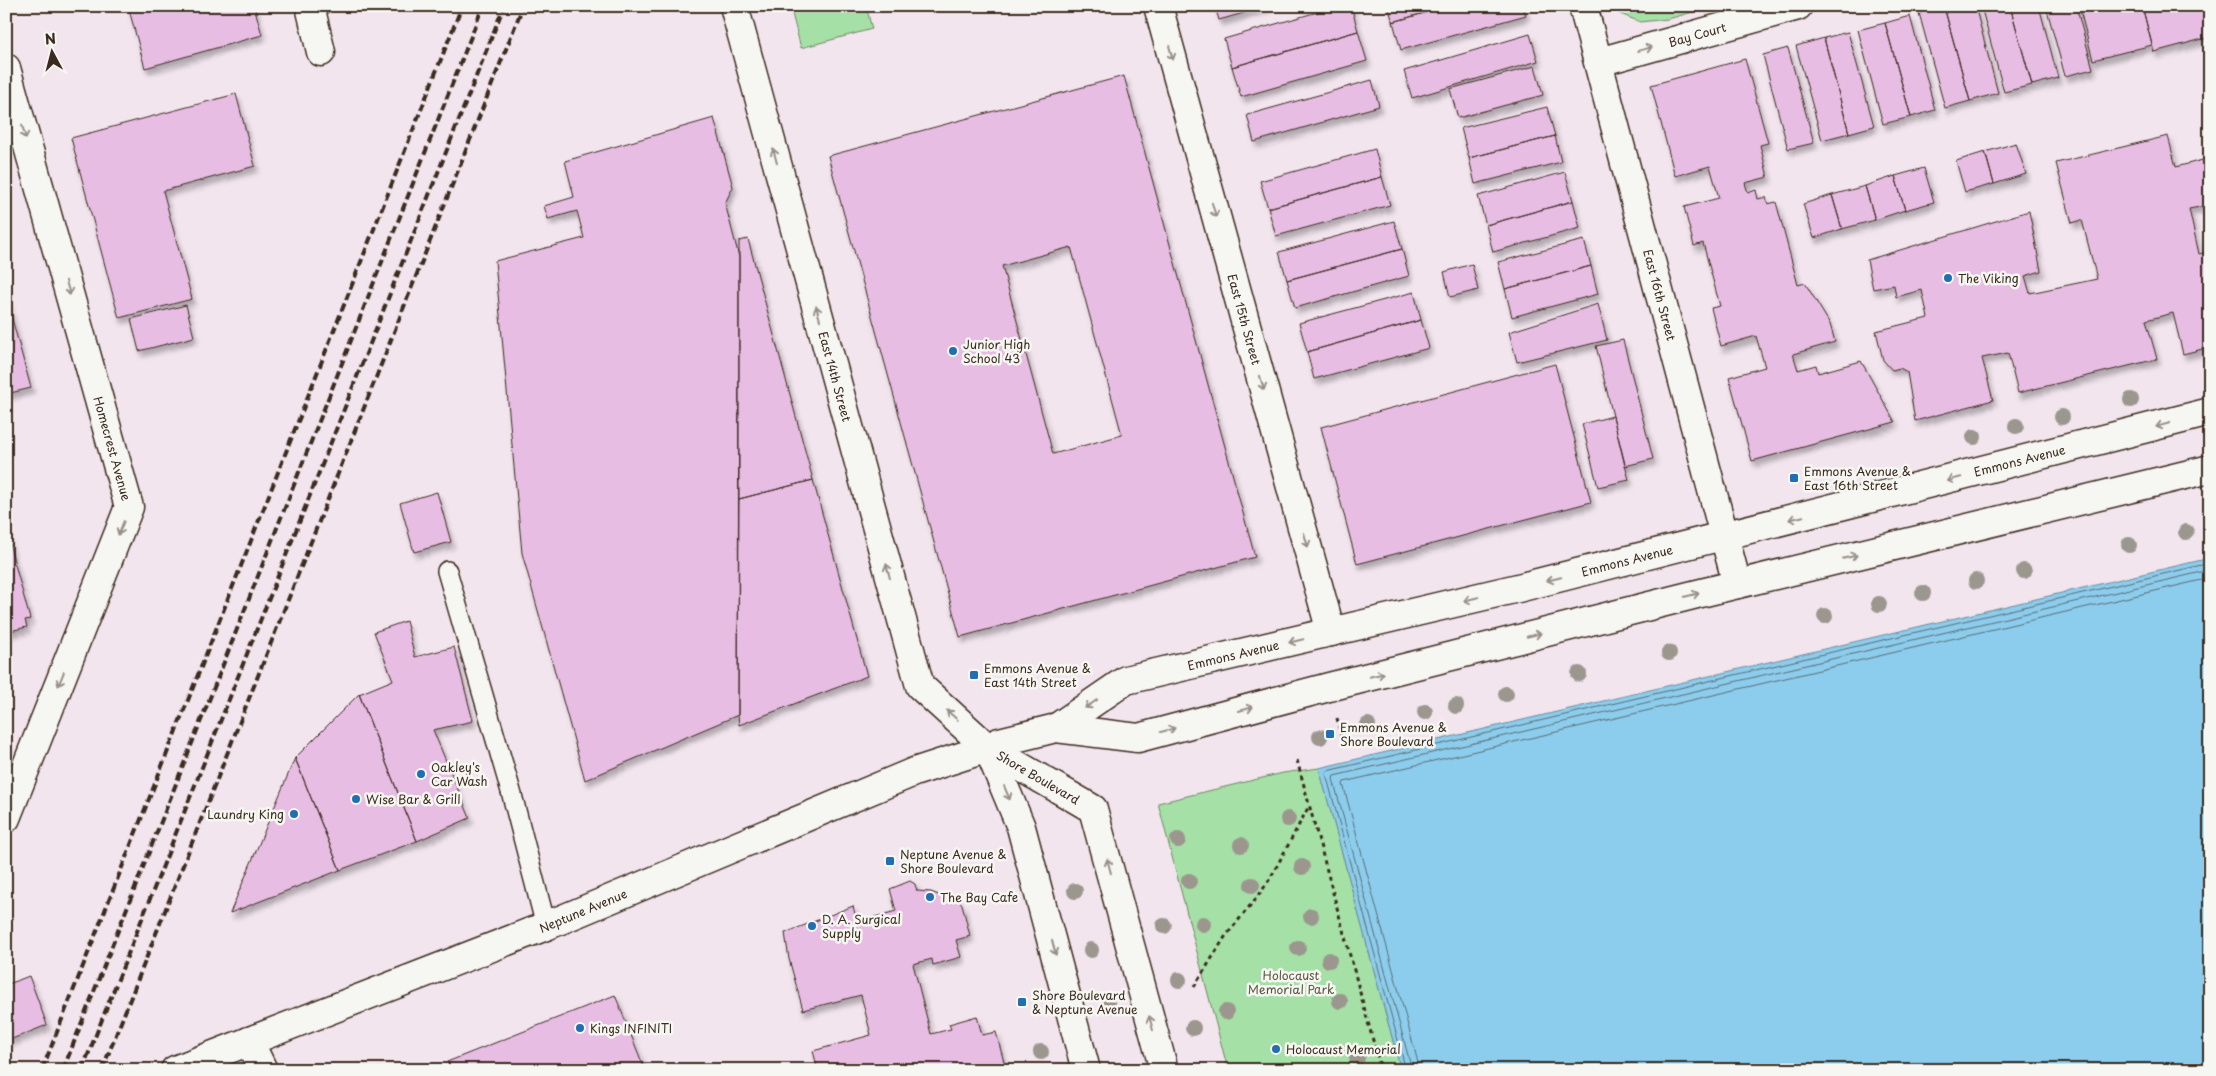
<svg xmlns="http://www.w3.org/2000/svg" width="2216" height="1076" font-family="'Playpen Sans',sans-serif">
  <style>
    .green { fill: #a5e0a6; stroke: #708562 }
    .water { fill: #8ccded; stroke: #6c8c9a }
    .lines { fill: none; stroke-linecap: round; stroke-linejoin: round }
    .shore { stroke: #5b6b71; stroke-width: 1 }
    .building { fill: #e8bde4; stroke: #3b2a1e; fill-rule: evenodd; filter: url(#shadow) }
    .service-casing { stroke: #3b2a1e; stroke-width: 22 }
    .minor-casing { stroke: #3b2a1e; stroke-width: 31 }
    .secondary-casing { stroke: #3b2a1e; stroke-width: 31 }
    .path { stroke: #3b2a1e; stroke-width: 3; stroke-dasharray: 4 4; stroke-linecap: butt }
    .service { stroke: #f6f6f2; stroke-width: 19 }
    .minor { stroke: #f6f6f2; stroke-width: 28 }
    .secondary { stroke: #f6f6f2; stroke-width: 28 }
    .rail { stroke: #3b2a1e; stroke-width: 4; stroke-dasharray: 8 4; stroke-linecap: butt }
    .tree { fill: #9c978e }
    .oneway { stroke: #989088 }
    .poi-dot { fill: #1f6fb2; stroke: #f6f6f2; stroke-width: 2 }
    .labels { text-anchor: middle; dominant-baseline: central; stroke-width: 5; stroke-linejoin: round; paint-order: stroke }
    .street-label { font-size: 12px; fill: #3b2a1e; stroke: #f6f6f2 }
    .poi-label { font-size: 12px; fill: #3b2a1e; stroke: #f6f6f2; text-anchor: start }
    .park-label { font-size: 12px; fill: #565840; stroke: #f6f6f2 }
  </style>
  <defs>
    <filter id="shadow"><feDropShadow dx="3" dy="5.5" stdDeviation="2.5" flood-color="#0004"/></filter>
  </defs>
  <rect width="100%" height="100%" fill="#f2e5ee"/>
  <filter id="ink" filterUnits="userSpaceOnUse"><feTurbulence type="fractalNoise" baseFrequency=".02" numOctaves="2"/><feDisplacementMap in="SourceGraphic" scale="10" xChannelSelector="R" yChannelSelector="G"/><feConvolveMatrix kernelMatrix="1 2 1 2 8 2 1 2 1" color-interpolation-filters="sRGB"/></filter>
  <g filter="url(#ink)">
    <path class="green" d="M790 6H866L872 29 801 48Z
      M1616 6H1714L1668 19 1640 22 1618 13Z
      M1319 768 1401 1070H1228L1158 803 1283 773Z"/>
    <path class="water" d="M2210 558V1070H1401L1319 768Z"/>
    <g class="lines">
      <path class="shore" d="M1406 1070 1326 774 1327 771 2210 563
        M1412 1070 1333 779 1334 776 2210 570
        M1420 1070 1343 784 1344 782 2210 578"/>
    </g>
    <path class="building" d="M128 6H254L262 35 145 68Z
      M1215 6H1268L1219 20Z
      M1338 6H1351L1358 31 1232 67 1224 39Z
      M1388 6H1448L1393 22Z
      M1448 6H1523L1526 15 1401 50 1393 22Z
      M1975 6 1998 93 1970 101 1944 7Z
      M1981 6H2010L2032 85 2004 92Z
      M2010 6H2039L2058 78 2032 85Z
      M2046 6H2076L2093 69 2065 76Z
      M2079 6H2142L2152 45 2093 60Z
      M2142 6H2208L2210 14V37L2154 52Z
      M1944 7 1970 101 1945 108 1919 13Z
      M1910 16 1935 110 1911 117 1885 23Z
      M1885 23 1911 117 1883 124 1858 30Z
      M1358 31 1367 61 1241 97 1232 67Z
      M1848 32 1874 126 1849 133 1824 38Z
      M1530 34 1538 61 1412 98 1404 71Z
      M1824 38 1849 133 1822 140 1796 46Z
      M1788 48 1814 143 1788 149 1763 55Z
      M1745 59 1768 143 1760 145 1768 177 1745 183 1748 193 1756 190 1758 199 1766 197 1768 204 1776 202 1798 285 1805 283 1830 324 1835 342 1793 354 1798 370 1816 365 1818 373 1861 361 1895 422 1752 461 1729 377 1765 367 1756 336 1721 346 1711 308 1720 306 1703 243 1694 246 1684 207 1719 198 1710 166 1675 176 1651 85Z
      M1535 66 1543 95 1458 118 1450 89Z
      M1124 76 1255 557 960 637 828 156ZM1071 247 1122 435 1053 454 1002 266Z
      M1372 80 1379 106 1254 142 1247 115Z
      M236 94 255 166 163 191 192 299 119 318 71 138Z
      M1547 107 1555 136 1469 158 1461 128Z
      M714 118 733 187 725 203 739 257 738 715 585 780 522 553 495 261 584 238 577 211 548 219 544 206 574 197 565 161Z
      M1555 136 1561 162 1475 184 1469 158Z
      M2168 136 2176 167 2210 158V205L2189 209 2199 254 2210 251V347L2183 354 2173 313 2146 320 2157 359 2018 393 2008 353 1982 358 1993 400 1915 421 1907 372 1900 368 1892 370 1883 360 1876 331 1928 318 1922 290 1896 297 1894 285 1873 289 1867 260 2029 211 2041 271 2025 276 2030 293 2097 279 2082 220 2072 223 2056 163Z
      M2016 143 2026 174 1994 184 1985 152Z
      M1375 149 1382 177 1268 208 1260 181Z
      M1985 152 1994 184 1965 192 1956 161Z
      M1924 168 1934 202 1905 210 1895 176Z
      M1565 172 1573 201 1486 225 1478 196Z
      M1895 176 1905 210 1875 220 1865 186Z
      M1382 177 1390 205 1276 236 1268 208Z
      M1865 186 1875 220 1842 229 1832 195Z
      M1832 195 1842 229 1814 238 1803 204Z
      M1573 201 1580 228 1493 252 1486 225Z
      M1394 221 1402 249 1287 280 1279 252Z
      M748 239 813 480 739 499V241Z
      M1584 240 1591 266 1505 289 1498 262Z
      M1402 249 1409 276 1295 308 1287 280Z
      M1472 264 1478 290 1450 297 1444 272Z
      M1591 266 1598 294 1512 317 1505 289Z
      M1414 292 1421 320 1307 352 1299 323Z
      M6 297 31 388 6 394Z
      M1598 304 1607 340 1517 362 1509 332Z
      M186 305 194 337 139 351 131 319Z
      M1421 320 1429 348 1314 379 1307 352Z
      M1623 340 1653 459 1625 466 1596 346Z
      M1555 364 1591 502 1357 564 1321 427Z
      M1613 416 1629 480 1598 487 1582 424Z
      M813 480 867 676 739 725 738 715 739 499Z
      M437 492 451 542 414 552 400 503Z
      M6 532 30 619 25 620 27 627 6 632Z
      M406 621 415 657 454 647 473 721 433 730 470 818 417 841 359 694 393 680 374 632Z
      M359 694 417 841 340 870 295 758Z
      M295 758 340 870 230 913Z
      M910 881 915 884 917 891 931 892 944 897 950 895 957 898 962 904 970 936 956 940 961 957 933 965 932 959 913 964 931 1034 951 1029 949 1024 977 1016 982 1035 996 1032 1006 1070H818L813 1051 871 1035 861 995 803 1010 789 959 785 933 853 906 857 922 896 911 890 889Z
      M29 976 47 1025 7 1041 6 985Z
      M615 995 645 1070H451L447 1062Z"/>
    <g class="lines">
      <g class="service-casing">
        <path id="service" d="M447 571 512 795 546 926"/>
      </g>
      <g class="minor-casing">
        <g id="minor">
          <path d="M310 6 321 52"/>
          <path id="s1" d="M734 6 920 686 988 748"/>
          <path id="s2" d="M1158 6 1331 632"/>
          <path id="s3" d="M1583 6 1737 584"/>
          <path id="s4" d="M1599 62 1798 6"/>
          <path id="s5" d="M6 68 129 507 6 818"/>
          <path d="M249 1041 263 1070"/>
        </g>
      </g>
      <g class="secondary-casing">
        <g id="secondary">
          <path id="s6" d="M1056 728 1126 680 1518 588 2210 412"/>
          <path id="s7" d="M988 748 1093 809 1164 1070"/>
          <path d="M988 748 1021 827 1086 1070"/>
          <path id="s8" d="M175 1070 546 926 914 772 988 748 999 742 1056 728 1138 738 1329 687 1697 594 2210 469"/>
        </g>
      </g>
      <path class="path" d="M1337 718 1344 749
        M1297 760 1381 1070
        M1194 987 1225 937 1261 892 1271 877 1309 806"/>
      <use href="#service" class="service"/>
      <use href="#minor" class="minor"/>
      <use href="#secondary" class="secondary"/>
      <path class="rail" d="M42 1070 462 6
        M63 1070 483 6
        M82 1070 504 6
        M102 1070 523 6"/>
    </g>
    <g class="tree">
      <circle cx="2131" cy="400" r="8"/>
      <circle cx="2062" cy="417" r="8"/>
      <circle cx="2016" cy="426" r="8"/>
      <circle cx="1974" cy="437" r="8"/>
      <circle cx="2186" cy="532" r="8"/>
      <circle cx="2129" cy="545" r="8"/>
      <circle cx="2024" cy="571" r="8"/>
      <circle cx="1976" cy="581" r="8"/>
      <circle cx="1923" cy="593" r="8"/>
      <circle cx="1879" cy="604" r="8"/>
      <circle cx="1825" cy="616" r="8"/>
      <circle cx="1669" cy="653" r="8"/>
      <circle cx="1579" cy="674" r="8"/>
      <circle cx="1506" cy="694" r="8"/>
      <circle cx="1456" cy="706" r="8"/>
      <circle cx="1425" cy="712" r="8"/>
      <circle cx="1368" cy="725" r="8"/>
      <circle cx="1320" cy="737" r="8"/>
      <circle cx="1288" cy="819" r="8"/>
      <circle cx="1178" cy="840" r="8"/>
      <circle cx="1241" cy="845" r="8"/>
      <circle cx="1302" cy="867" r="8"/>
      <circle cx="1189" cy="881" r="8"/>
      <circle cx="1252" cy="885" r="8"/>
      <circle cx="1075" cy="891" r="8"/>
      <circle cx="1311" cy="916" r="8"/>
      <circle cx="1203" cy="924" r="8"/>
      <circle cx="1164" cy="926" r="8"/>
      <circle cx="1298" cy="948" r="8"/>
      <circle cx="1091" cy="950" r="8"/>
      <circle cx="1329" cy="960" r="8"/>
      <circle cx="1179" cy="980" r="8"/>
      <circle cx="1340" cy="1001" r="8"/>
      <circle cx="1108" cy="1006" r="8"/>
      <circle cx="1226" cy="1012" r="8"/>
      <circle cx="1193" cy="1028" r="8"/>
      <circle cx="1041" cy="1052" r="8"/>
      <circle cx="1357" cy="1058" r="8"/>
    </g>
    <defs><path id="oneway-shaft" d="M-6 0H5M1.5-3L5.5 0L1.5 3" fill="none" stroke-width="1.6" stroke-linecap="round" stroke-linejoin="round" transform="scale(1.25)"/></defs>
    <g class="oneway">
      <use href="#oneway-shaft" transform="translate(1645 49) rotate(-16)"/>
      <use href="#oneway-shaft" transform="translate(1171 53) rotate(75)"/>
      <use href="#oneway-shaft" transform="translate(24 132) rotate(74)"/>
      <use href="#oneway-shaft" transform="translate(775 156) rotate(-105)"/>
      <use href="#oneway-shaft" transform="translate(1214 210) rotate(74)"/>
      <use href="#oneway-shaft" transform="translate(68 288) rotate(74)"/>
      <use href="#oneway-shaft" transform="translate(818 313) rotate(-105)"/>
      <use href="#oneway-shaft" transform="translate(1262 383) rotate(74)"/>
      <use href="#oneway-shaft" transform="translate(2163 425) rotate(165)"/>
      <use href="#oneway-shaft" transform="translate(1954 479) rotate(166)"/>
      <use href="#oneway-shaft" transform="translate(1796 518) rotate(166)"/>
      <use href="#oneway-shaft" transform="translate(121 528) rotate(112)"/>
      <use href="#oneway-shaft" transform="translate(1306 540) rotate(74)"/>
      <use href="#oneway-shaft" transform="translate(1850 557) rotate(-14)"/>
      <use href="#oneway-shaft" transform="translate(888 571) rotate(-105)"/>
      <use href="#oneway-shaft" transform="translate(1554 579) rotate(166)"/>
      <use href="#oneway-shaft" transform="translate(1692 595) rotate(-14)"/>
      <use href="#oneway-shaft" transform="translate(1471 599) rotate(167)"/>
      <use href="#oneway-shaft" transform="translate(1534 635) rotate(-14)"/>
      <use href="#oneway-shaft" transform="translate(1296 641) rotate(167)"/>
      <use href="#oneway-shaft" transform="translate(1377 675) rotate(-14)"/>
      <use href="#oneway-shaft" transform="translate(61 679) rotate(112)"/>
      <use href="#oneway-shaft" transform="translate(1091 704) rotate(146)"/>
      <use href="#oneway-shaft" transform="translate(1246 709) rotate(-15)"/>
      <use href="#oneway-shaft" transform="translate(952 715) rotate(-138)"/>
      <use href="#oneway-shaft" transform="translate(1168 730) rotate(-15)"/>
      <use href="#oneway-shaft" transform="translate(1007 793) rotate(67)"/>
      <use href="#oneway-shaft" transform="translate(1109 866) rotate(-105)"/>
      <use href="#oneway-shaft" transform="translate(1054 948) rotate(75)"/>
      <use href="#oneway-shaft" transform="translate(1151 1023) rotate(-105)"/>
    </g>
  </g>
  <g class="poi-dot">
    <circle cx="1948" cy="278" r="5"/>
    <circle cx="953" cy="351" r="5"/>
    <rect x="1789" y="473" width="10" height="10" rx="2.5"/>
    <rect x="969" y="670" width="10" height="10" rx="2.5"/>
    <rect x="1325" y="729" width="10" height="10" rx="2.5"/>
    <circle cx="421" cy="774" r="5"/>
    <circle cx="356" cy="799" r="5"/>
    <circle cx="294" cy="814" r="5"/>
    <rect x="885" y="856" width="10" height="10" rx="2.5"/>
    <circle cx="930" cy="897" r="5"/>
    <circle cx="812" cy="926" r="5"/>
    <rect x="1017" y="997" width="10" height="10" rx="2.5"/>
    <circle cx="580" cy="1028" r="5"/>
    <circle cx="1276" cy="1049" r="5"/>
  </g>
  <g class="labels">
    <g class="street-label">
      <text stroke="none"><textPath href="#s4" startOffset="102">Bay Court</textPath></text>
      <text stroke="none"><textPath href="#s3" startOffset="299">East 16th Street</textPath></text>
      <text stroke="none"><textPath href="#s2" startOffset="325">East 15th Street</textPath></text>
      <text stroke="none"><textPath href="#s1" startOffset="384">East 14th Street</textPath></text>
      <text stroke="none"><textPath href="#s5" startOffset="395">Homecrest Avenue</textPath></text>
      <text stroke="none"><textPath href="#s6" startOffset="1005">Emmons Avenue</textPath></text>
      <text stroke="none"><textPath href="#s6" startOffset="600">Emmons Avenue</textPath></text>
      <text stroke="none"><textPath href="#s6" startOffset="195">Emmons Avenue</textPath></text>
      <text stroke="none"><textPath href="#s7" startOffset="58">Shore Boulevard</textPath></text>
      <text stroke="none"><textPath href="#s8" startOffset="438">Neptune Avenue</textPath></text>
    </g>
    <g class="poi-label">
      <text x="1958" y="278">The Viking</text>
      <text x="963" y="344">Junior High<tspan x="963" dy="14">School 43</tspan></text>
      <text x="1804" y="471">Emmons Avenue &amp;<tspan x="1804" dy="14">East 16th Street</tspan></text>
      <text x="984" y="668">Emmons Avenue &amp;<tspan x="984" dy="14">East 14th Street</tspan></text>
      <text x="1340" y="727">Emmons Avenue &amp;<tspan x="1340" dy="14">Shore Boulevard</tspan></text>
      <text x="431" y="767">Oakley's<tspan x="431" dy="14">Car Wash</tspan></text>
      <text x="366" y="799">Wise Bar &amp; Grill</text>
      <text x="284" y="814" text-anchor="end">Laundry King</text>
      <text x="900" y="854">Neptune Avenue &amp;<tspan x="900" dy="14">Shore Boulevard</tspan></text>
      <text x="940" y="897">The Bay Cafe</text>
      <text x="822" y="919">D. A. Surgical<tspan x="822" dy="14">Supply</tspan></text>
      <text x="1032" y="995">Shore Boulevard<tspan x="1032" dy="14">&amp; Neptune Avenue</tspan></text>
      <text x="590" y="1028">Kings INFINITI</text>
      <text x="1286" y="1049">Holocaust Memorial</text>
    </g>
    <g class="park-label">
      <text x="1291" y="975">Holocaust<tspan x="1291" dy="14">Memorial Park</tspan></text>
    </g>
  </g>
  <rect width="2216" height="1076" fill="none" stroke="#f6f6f2" stroke-width="25"/>
  <rect x="12" y="12" width="2191" height="1051" fill="none" stroke="#3b2a1e" stroke-width="2" filter="url(#ink)"/>
  <g transform="translate(52 52) rotate(353)" stroke="#f6f6f2" stroke-width="4" paint-order="stroke">
  <path d="M0-4L9 19L0 12L-9 19Z" fill="#3b2a1e"/>
  <text y="-8" font-size="14" font-weight="bold" text-anchor="middle" fill="#3b2a1e">N</text>
  </g>
</svg>
